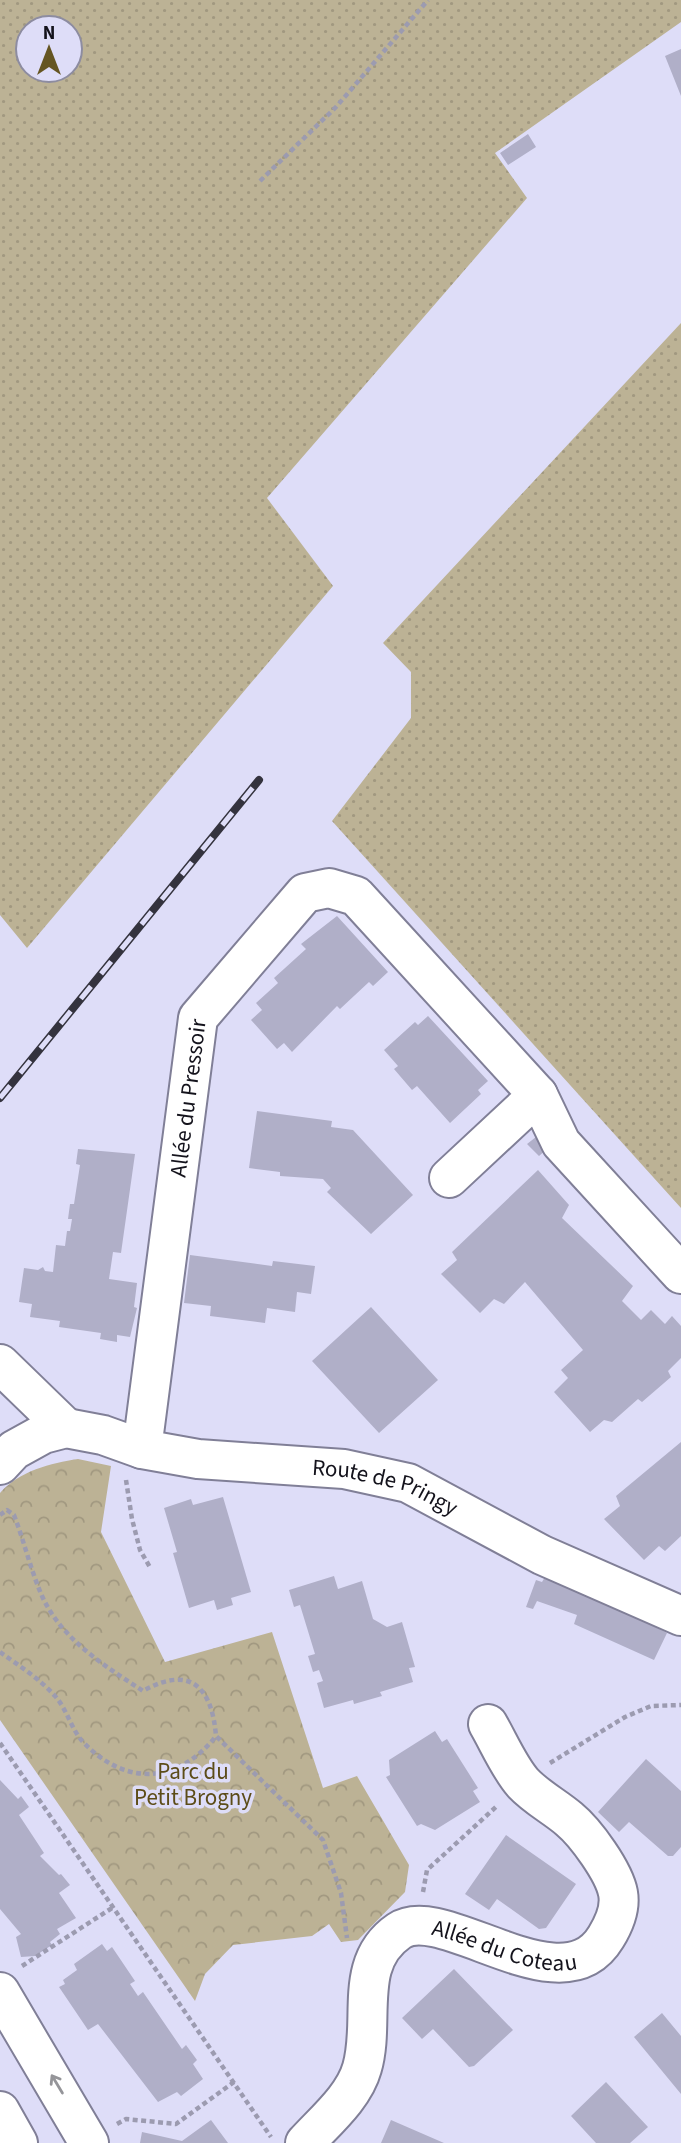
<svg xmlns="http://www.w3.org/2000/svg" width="681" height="2143" font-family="'Source Sans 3',sans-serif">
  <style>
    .grass { fill: url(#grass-dots); fill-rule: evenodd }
    .forest { fill: url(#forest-crowns) }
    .building { fill: #b0afc8 }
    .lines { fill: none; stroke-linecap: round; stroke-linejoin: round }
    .minor-casing { stroke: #807f97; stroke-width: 42 }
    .path { stroke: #9c9bb0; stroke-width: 4.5; stroke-dasharray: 5 3.5; stroke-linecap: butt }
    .minor { stroke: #fff; stroke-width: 38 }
    .rail-casing { stroke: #34333e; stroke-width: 8 }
    .rail { stroke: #deddf8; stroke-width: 5; stroke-dasharray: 16; stroke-linecap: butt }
    .oneway { stroke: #959599 }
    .labels { text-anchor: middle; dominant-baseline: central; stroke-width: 7; stroke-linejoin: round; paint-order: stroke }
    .street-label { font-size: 23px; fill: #14131c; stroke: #deddf8 }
    .park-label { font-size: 23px; fill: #5c4c18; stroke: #deddf8 }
  </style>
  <defs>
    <pattern id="grass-dots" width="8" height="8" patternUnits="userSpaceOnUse" patternTransform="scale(1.75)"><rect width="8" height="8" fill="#bcb295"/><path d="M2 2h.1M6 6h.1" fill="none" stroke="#a19880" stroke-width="1.8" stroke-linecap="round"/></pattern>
    <pattern id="forest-crowns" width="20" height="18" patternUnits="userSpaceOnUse" patternTransform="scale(1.75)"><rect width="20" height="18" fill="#bcb295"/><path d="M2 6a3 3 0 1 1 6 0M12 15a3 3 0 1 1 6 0" fill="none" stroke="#a19880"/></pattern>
  </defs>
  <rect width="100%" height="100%" fill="#deddf8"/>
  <path class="grass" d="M0 0H681V22L495 153 527 198 267 498 333 586 27 948 0 915ZM70 28V70H28V28Z
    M681 323V1208L332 821 411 718V672L383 643Z"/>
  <path class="forest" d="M78 1459 111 1466 101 1532 165 1662 272 1632 323 1788 357 1776 409 1865 405 1892 358 1940 341 1942 329 1924 312 1936 233 1945 205 1974 195 2001 0 1720V1493C19 1471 51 1463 78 1459Z"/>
  <path class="building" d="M681 49V96L665 56Z
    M528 134 536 147 508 165 500 153Z
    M337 916 388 972 373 986 369 982 340 1009 337 1006 292 1052 284 1043 277 1049 251 1020 262 1010 256 1003 278 983 274 978 306 949 301 944Z
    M428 1016 488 1081 478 1090 481 1094 450 1123 417 1086 412 1090 394 1069 398 1066 384 1050 415 1022 418 1025Z
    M257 1111 332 1121 331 1127 353 1130 413 1195 371 1234 327 1192 331 1188 323 1179 280 1176V1172L249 1168Z
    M536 1137 547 1149 539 1156 527 1144Z
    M78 1149 135 1154 121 1253 113 1252 109 1279 137 1283 134 1307 137 1308 130 1337 117 1335V1342L100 1339 101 1333 59 1327 60 1321 30 1317 32 1304 19 1302 24 1268 38 1270 43 1267 45 1271 53 1272 56 1245 65 1246 67 1231H70L72 1219H68L70 1204H74L80 1165 76 1164Z
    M538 1170 569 1205 562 1218 633 1286 622 1301 641 1320 651 1310 665 1324 672 1316 681 1326V1358L668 1371 671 1377 642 1402 638 1399 612 1422 604 1420 590 1432 554 1392 568 1378 561 1370 583 1350 525 1282 504 1304 494 1299 480 1313 441 1274 457 1260 452 1252Z
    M190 1255 272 1266 273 1261 315 1266 311 1294 297 1292 295 1312 267 1308 265 1323 210 1316 211 1306 184 1303Z
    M371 1307 438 1380 379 1433 312 1361Z
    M681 1442V1536L665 1551 659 1546 644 1560 604 1519 620 1506 616 1496Z
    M223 1497 251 1592 231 1598 233 1605 217 1610 214 1600 189 1608 173 1553 177 1552 164 1508 191 1499 193 1505Z
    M334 1576 338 1589 362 1581 373 1619 387 1627 402 1622 415 1667 409 1668 413 1682 380 1692 382 1696 354 1704 353 1700 324 1708 317 1683 323 1681 319 1670 313 1672 308 1656 315 1654 300 1605 294 1607 289 1590Z
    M545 1577 603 1600 667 1633 654 1660 574 1624 577 1615 537 1601 533 1609 526 1607 536 1580 542 1582Z
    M435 1731 442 1742 447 1739 478 1788 473 1791 480 1802 435 1830 421 1824 417 1826 386 1777 390 1775 389 1760Z
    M646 1759 681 1791V1847L673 1856H668L629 1822 619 1832 598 1812Z
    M0 1780 18 1799 21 1796 29 1807 19 1815 44 1853 40 1856 59 1875 61 1874 70 1885 59 1893 76 1918 57 1929 60 1934 50 1942 52 1945 35 1956 21 1957 16 1937 21 1934 0 1909Z
    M506 1835 576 1884 546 1928 539 1929 497 1899 489 1910 465 1894Z
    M102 1944 107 1951 112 1947 135 1981 130 1984 138 1996 143 1992 182 2049 186 2045 197 2060 193 2064 203 2079 181 2096 177 2092 158 2102 98 2024 88 2030 59 1987 65 1984 63 1980 77 1970 74 1964Z
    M454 1969 513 2030 474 2066 469 2067 433 2029 422 2039 402 2018Z
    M662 2013 681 2036V2094L634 2037Z
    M606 2082 648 2127 630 2143H596L571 2116Z
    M211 2120 228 2143H140L142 2132 182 2141Z
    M391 2120 444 2143H381Z"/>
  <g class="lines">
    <g class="minor-casing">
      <g id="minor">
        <path d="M538 1095 561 1143 681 1274"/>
        <path d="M0 1364 66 1428"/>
        <path id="s1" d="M142 1449 198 1018 305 893 329 888 356 896 538 1095 449 1178"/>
        <path id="s2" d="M0 1465 14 1450 43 1434 66 1428 103 1435 142 1449 198 1459 344 1469 408 1483 542 1555 681 1616"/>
        <path d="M0 1992 89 2143"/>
        <path d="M0 2111 18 2143"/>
        <path id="s3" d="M305 2143C325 2121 354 2097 362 2068 376 2021 352 1963 399 1931 443 1901 562 2010 606 1937 614 1924 621 1909 618 1893 614 1872 586 1833 569 1819 555 1807 536 1797 523 1783 509 1767 499 1743 488 1724"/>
      </g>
    </g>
    <path class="path" d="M260 181 336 107 428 0
      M126 1480 132 1519 140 1550 151 1569
      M0 1515 7 1510 14 1515C24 1541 31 1571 42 1596 62 1640 105 1666 143 1691 191 1664 212 1688 216 1736
      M0 1652C18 1665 40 1679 55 1696 67 1709 71 1729 83 1742 126 1787 178 1784 216 1736L323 1840 341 1893 347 1938
      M0 1743 271 2137
      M550 1763 625 1717 651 1706 681 1705
      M423 1892 427 1870 497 1806
      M22 1966 112 1908
      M117 2124 126 2119 176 2124 234 2082"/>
    <use href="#minor" class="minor"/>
    <g class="rail-casing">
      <path id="rail" d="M0 1098 259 780"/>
    </g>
    <use href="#rail" class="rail"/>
  </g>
  <defs><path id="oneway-shaft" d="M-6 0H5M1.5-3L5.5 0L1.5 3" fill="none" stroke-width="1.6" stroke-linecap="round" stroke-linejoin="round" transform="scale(1.75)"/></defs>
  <use class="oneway" href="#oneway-shaft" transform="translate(57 2084) rotate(-121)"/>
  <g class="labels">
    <g class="street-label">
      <text stroke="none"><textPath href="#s1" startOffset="354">Allée du Pressoir</textPath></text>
      <text stroke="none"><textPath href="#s2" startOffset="404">Route de Pringy</textPath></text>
      <text stroke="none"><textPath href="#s3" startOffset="352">Allée du Coteau</textPath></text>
    </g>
    <g class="park-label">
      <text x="193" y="1771">Parc du<tspan x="193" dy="26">Petit Brogny</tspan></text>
    </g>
  </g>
  <g transform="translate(49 49)"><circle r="33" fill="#deddf8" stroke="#8d8ca0" stroke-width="2"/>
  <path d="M0-5L12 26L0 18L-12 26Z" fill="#655522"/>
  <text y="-10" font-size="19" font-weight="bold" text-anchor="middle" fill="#14131c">N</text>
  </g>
</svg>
